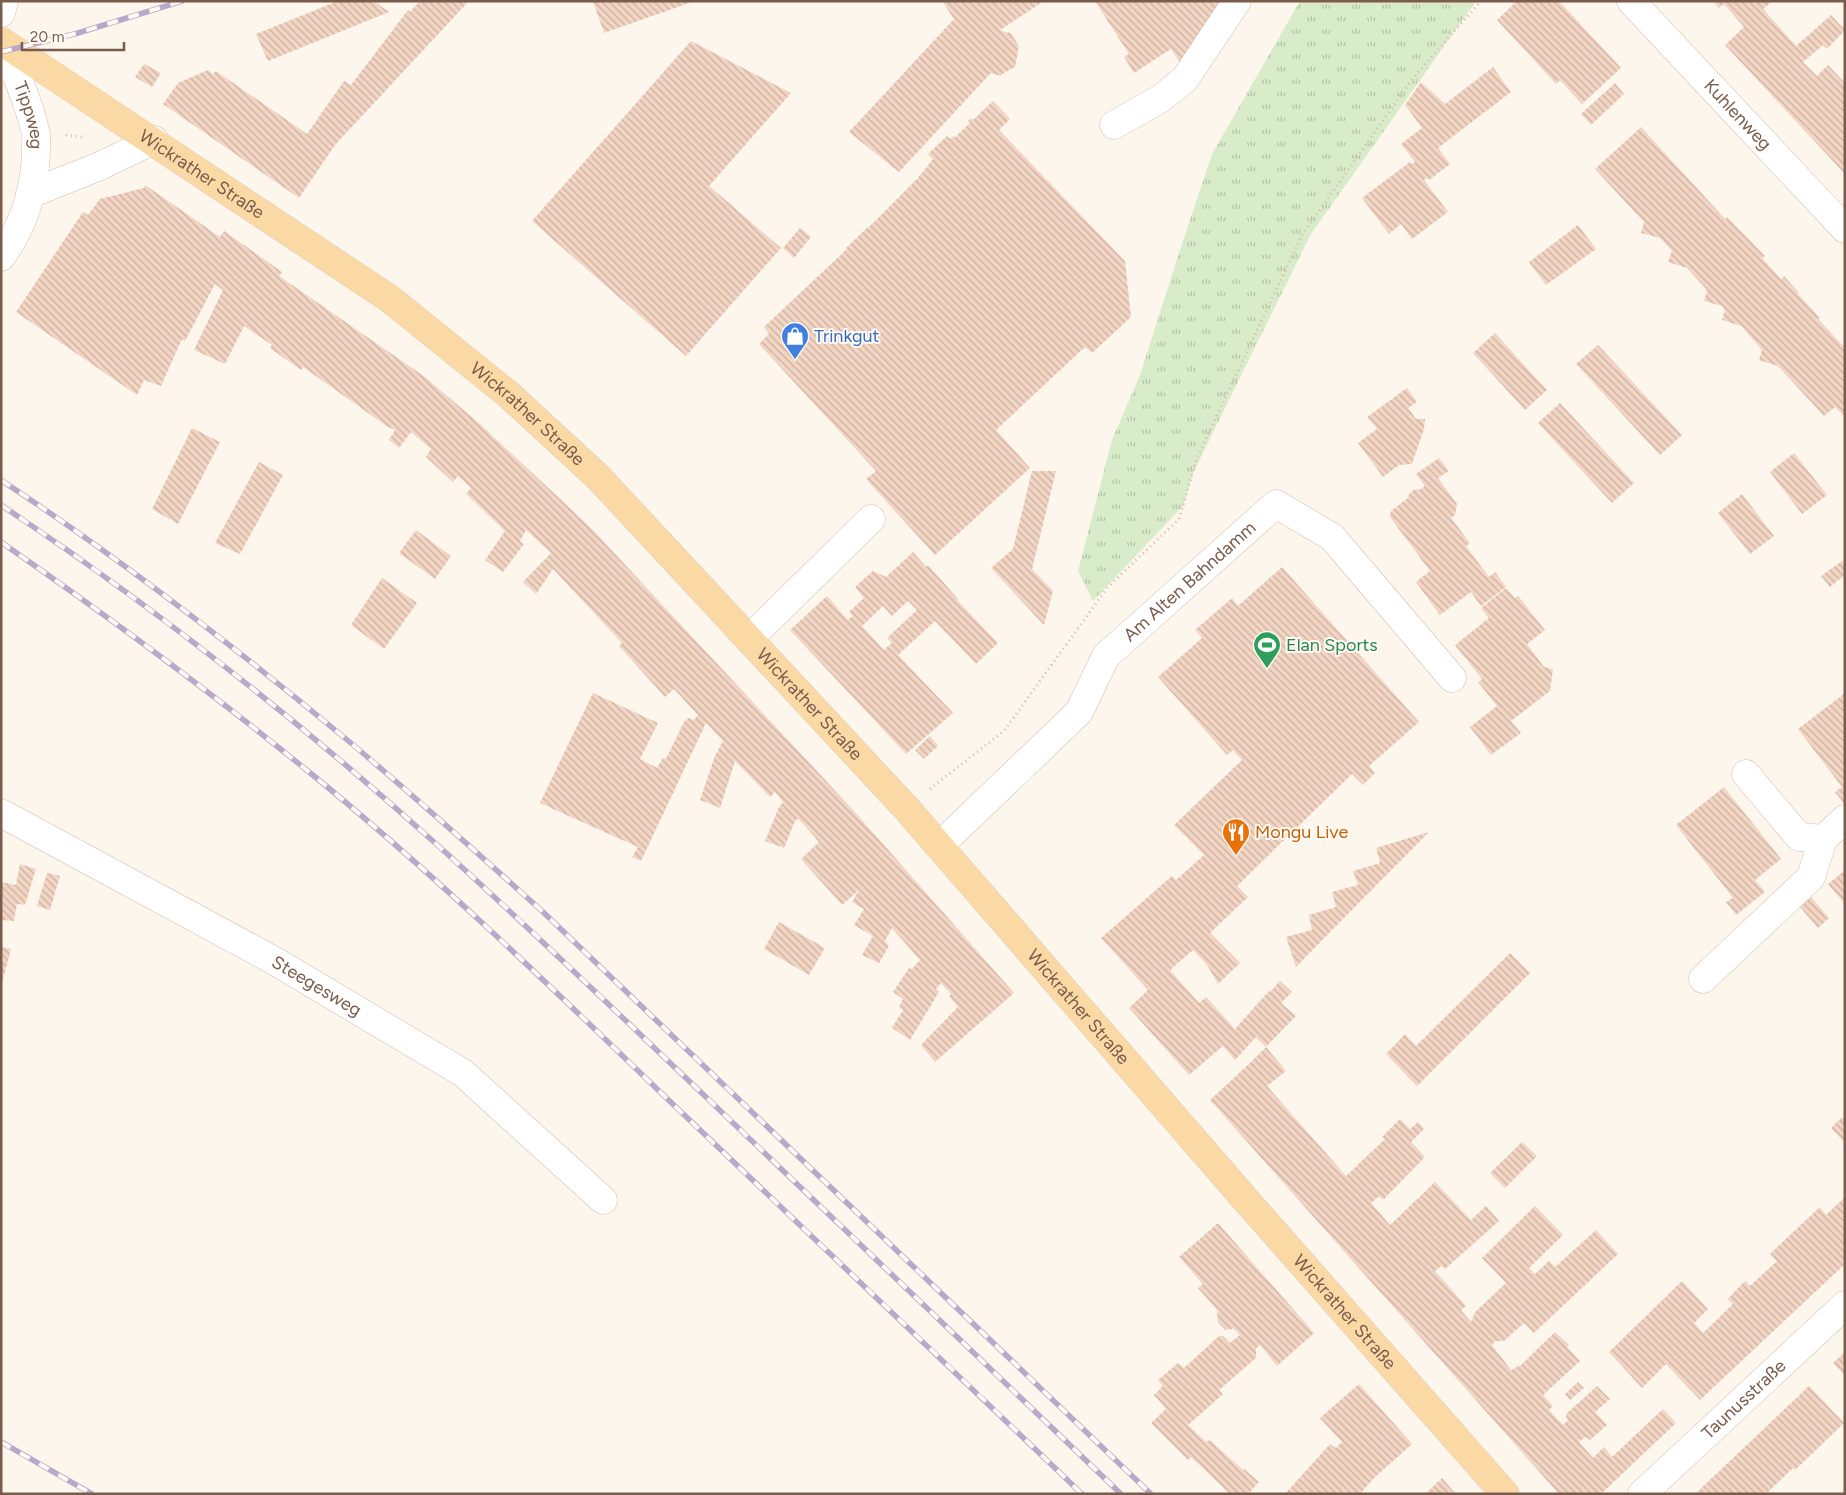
<svg xmlns="http://www.w3.org/2000/svg" width="1846" height="1495" font-family="Figtree,sans-serif">
  <style>
    .grass { fill: url(#grass-tufts) }
    .building { fill: url(#building-back-hatch); fill-rule: evenodd }
    .lines { fill: none; stroke-linecap: round; stroke-linejoin: round }
    .minor-casing { stroke: #d1beb0; stroke-width: 29 }
    .major-casing { stroke: #dad1cd; stroke-width: 29 }
    .path { stroke: #d9b8a5; stroke-width: 3; stroke-dasharray: 1 4; stroke-linecap: butt }
    .minor { stroke: #fff; stroke-width: 28 }
    .major { stroke: #fbd9a5; stroke-width: 28 }
    .rail-casing { stroke: #b9a8c9; stroke-width: 5.5 }
    .rail { stroke: #fffaf3; stroke-width: 4; stroke-dasharray: 11; stroke-linecap: butt }
    .labels { text-anchor: middle; dominant-baseline: central; stroke-width: 4; stroke-linejoin: round; paint-order: stroke }
    .street-label { font-size: 18px; fill: #7a5c4d; stroke: #fffaf3 }
    .shop-label { font-size: 18px; fill: #366cbe; stroke: #fffaf3; text-anchor: start }
    .leisure-label { font-size: 18px; fill: #27864d; stroke: #fffaf3; text-anchor: start }
    .food-label { font-size: 18px; fill: #c56008; stroke: #fffaf3; text-anchor: start }
  </style>
  <defs>
    <pattern id="grass-tufts" width="24" height="20" patternUnits="userSpaceOnUse" patternTransform="scale(1.25)"><rect width="24" height="20" fill="#d8ecc9"/><path d="M3 7l-1-3M5 7V3M7 7l1-3M15 17l-1-3M17 17v-4M19 17l1-3" fill="none" stroke="#b4c2a5"/></pattern>
    <pattern id="building-back-hatch" width="6" height="6" patternUnits="userSpaceOnUse" patternTransform="scale(1.25)"><rect width="6" height="6" fill="#f3d5c3"/><path d="M-1 5l2 2M0 0l6 6M5-1l2 2" fill="none" stroke="#cab0a1"/></pattern>
  </defs>
  <rect width="100%" height="100%" fill="#fdf6ec"/>
  <path class="grass" d="M1300 1H1476L1311 234 1194 471 1183 506 1093 601 1078 571 1112 440 1140 375 1179 253 1212 154Z"/>
  <path class="building" d="M338 1H374L389 12 268 61 256 34Z
    M420 1H469L335 145 299 198 163 104 178 83 208 70 213 74 216 71 307 134 344 81 351 85 408 10 410 12Z
    M593 1H692V2L604 33Z
    M942 1H1044L1000 30 1008 33 1010 32 1019 46 1015 67 1002 74 1001 76 991 73 989 75 899 172 849 132 954 19Z
    M1095 1H1220L1181 64 1171 49 1134 73 1124 57 1129 54Z
    M1517 1H1559L1621 68 1582 104 1560 80 1556 84 1497 20Z
    M1713 1H1773L1763 9 1796 46 1831 15 1845 30 1827 49 1823 45 1803 62 1817 76 1828 65 1845 83V174L1725 45 1744 27 1724 4 1719 8Z
    M691 41 791 93 709 186 781 248 686 356 532 221Z
    M144 64 161 73 152 87 135 77Z
    M1493 67 1511 92 1438 148 1450 164 1429 180 1427 178 1424 180 1448 212 1412 239 1401 224 1389 234 1362 198 1410 162 1411 164 1415 162 1401 144 1422 128 1405 105 1421 82 1445 104Z
    M1615 83 1624 94 1591 125 1581 114Z
    M993 101 1010 119 999 130 1125 261 1131 317 1092 353 1085 347 996 430 1030 468 935 555 866 479 876 471 759 344 769 334 764 327 847 249 846 248 868 227H869L918 178 933 159 928 154 947 136 950 139 953 136 954 138 970 123 968 121 971 118 973 120Z
    M1641 127 1725 219 1727 217 1765 256 1762 258 1781 279 1784 276 1799 293 1798 294 1820 318 1818 319 1845 348V417L1835 407 1824 416 1778 366 1759 360 1762 350 1741 326 1722 320 1725 310 1722 306 1704 301 1707 290 1687 268 1668 262 1672 251 1660 238 1641 233 1644 222 1595 169Z
    M145 185 220 237 224 231 251 250 282 272 279 276 425 377 481 425 590 527 854 811 1014 993 935 1062 921 1045 958 1007 949 996 951 994 941 983 936 989 939 992 910 1040 892 1028 903 1010 899 1007 903 999 893 992 909 968 912 969 920 960 892 928 885 941 889 946 879 963 862 955 873 936 854 925 864 909 852 902 859 890 842 905 801 859 819 842 798 818 794 823 784 848 765 841 779 807 783 802 775 792 770 797 735 761 720 808 700 800 715 756 723 741 706 723 641 861 632 857 638 847 542 804 540 803 593 693 658 723 640 759 657 768 663 758 666 759 684 722 688 718 694 720 698 715 674 689 665 697 619 646 622 643 553 569 536 594 523 582 551 553 526 530 520 541 524 544 503 572 485 560 505 531 466 494 471 488 458 476 453 482 426 457 431 449 411 432 399 448 389 440 395 430 388 427 303 367 301 370 270 348 272 345 244 326 225 364 194 350 223 290 215 284 185 341 182 339 161 386 144 380 137 395 16 312 83 212 88 215 100 199 144 188Z
    M1578 225 1596 249 1546 285 1529 262Z
    M800 228 811 237 794 258 783 248Z
    M1495 333 1547 390 1525 410 1473 353Z
    M1598 345 1682 435 1660 455 1576 364Z
    M1407 388 1417 402 1408 408 1416 419H1425L1424 429 1412 464 1399 465 1383 477 1358 443 1377 429 1367 417Z
    M1560 403 1634 483 1612 503 1538 423Z
    M192 428 220 442 178 524 152 509Z
    M1794 453 1827 495 1802 514 1770 472Z
    M1439 458 1449 471 1438 478 1457 504 1455 515 1451 518 1470 543 1466 546 1489 577 1495 572 1506 587 1481 606 1471 592 1440 615 1416 582 1430 571 1390 517 1391 511 1408 498 1409 494 1415 489 1419 490 1425 486 1416 474Z
    M259 462 283 475 240 554 215 543Z
    M1032 471H1056L1032 569 1053 591 1044 625 991 568 1013 549Z
    M1742 494 1774 536 1750 554 1718 513Z
    M416 530 451 556 435 579 399 553Z
    M913 552 926 567 928 565 958 599 957 600 998 643 976 664 935 621 898 655 953 713 906 754 790 630 827 596 848 620 853 616 849 612 864 598 855 587 873 571 886 577ZM908 601 917 610 887 638 892 643 884 650 862 626 883 606 892 616Z
    M1842 561 1845 564V575L1830 587 1821 576Z
    M1282 567 1419 722 1369 766 1375 773 1363 785 1352 774 1237 886 1248 897 1210 933 1240 963 1218 984 1207 965 1193 950 1170 970 1199 1003 1206 997 1235 1029 1269 991 1270 992 1280 981 1292 992 1281 1003 1296 1016 1266 1047 1256 1037 1235 1060 1223 1046 1189 1075 1129 1008 1148 990 1101 938 1172 876 1176 880 1204 855 1174 825 1242 760 1233 750 1227 755 1158 677 1202 638 1195 630 1232 598 1238 606Z
    M382 578 417 603 384 649 351 625Z
    M1506 588 1515 598 1518 596 1545 630 1527 644 1544 667 1553 669 1550 691 1511 721 1521 733 1491 755 1470 727 1497 706 1478 682 1482 679 1455 645 1489 618 1481 608Z
    M1845 693V805L1835 792 1842 787 1798 729Z
    M930 736 938 746 924 759 915 750Z
    M1724 787 1781 859 1755 880 1765 892 1736 915 1726 902 1733 898 1676 825Z
    M1429 832 1339 923 1296 967 1286 937 1312 930 1309 915 1336 907 1332 892 1358 885 1353 871 1380 863 1376 848Z
    M20 864 36 869 25 905 17 904 14 921 1 920V882L16 885Z
    M1845 870V904L1828 884Z
    M47 873 60 876 50 910 37 906Z
    M1811 897 1829 918 1818 928 1800 907Z
    M779 922 825 948 809 975 764 949Z
    M1 947 11 949 2 983H1Z
    M1510 953 1530 973 1417 1086 1386 1054 1405 1034 1416 1046Z
    M1266 1047 1286 1071 1267 1086 1346 1176 1385 1139 1382 1137 1400 1119 1410 1129 1418 1122 1424 1129 1411 1142 1425 1157 1424 1158 1384 1199 1378 1197 1371 1203 1390 1225 1435 1182 1471 1220 1486 1206 1499 1221 1445 1269 1441 1266 1435 1271 1466 1306 1461 1310 1471 1322 1475 1312 1506 1283 1482 1258 1535 1206 1563 1235 1529 1268 1535 1274 1549 1261 1555 1267 1596 1230 1618 1254 1534 1333 1524 1323 1504 1341H1495L1492 1345 1511 1370 1521 1365 1555 1332 1569 1345 1567 1347 1580 1361 1543 1395 1553 1406 1549 1410 1563 1425 1568 1420 1566 1417V1414L1597 1386 1610 1399 1595 1412 1607 1425 1590 1440 1585 1437 1579 1442 1593 1458 1604 1447 1612 1457 1663 1409 1676 1423 1601 1494H1559L1210 1100 1248 1065Z
    M1842 1117 1845 1120V1143L1831 1128Z
    M1522 1142 1537 1156 1505 1188 1490 1173Z
    M1845 1197V1264L1700 1400 1666 1364 1642 1388 1609 1352 1682 1281 1708 1309 1694 1323 1703 1333 1733 1304 1728 1299 1735 1291 1745 1281 1750 1286 1777 1261 1770 1254 1791 1234 1820 1207 1826 1215Z
    M1218 1223 1314 1333 1277 1366 1260 1345 1256 1348V1358L1219 1390 1223 1394 1188 1425 1206 1442 1210 1440 1243 1470 1244 1469 1259 1482 1248 1494H1230L1191 1457 1188 1460 1151 1423 1166 1409 1154 1395 1163 1386 1158 1380 1178 1363 1184 1368 1219 1336H1223L1230 1343 1240 1335 1233 1328 1232 1329 1225 1330 1218 1322 1217 1313 1218 1311 1198 1288 1203 1284 1179 1257Z
    M1845 1352V1376L1833 1363Z
    M1578 1382 1584 1388 1570 1400 1565 1394Z
    M1359 1384 1412 1444 1374 1478 1360 1494H1285L1330 1444 1336 1448 1342 1442 1320 1418Z
    M1809 1386 1844 1423 1795 1470 1793 1468 1766 1494H1695Z
    M1442 1478 1456 1494H1425Z"/>
  <g class="lines">
    <g class="minor-casing">
      <g id="minor">
        <path id="s1" d="M1631 1 1845 229"/>
        <path d="M1 13 4 1"/>
        <path id="s2" d="M1 41C14 69 28 100 35 130 37 136 36 143 36 149 36 187 24 226 1 257"/>
        <path d="M1114 125 1160 99 1185 79 1237 1"/>
        <path d="M30 194 100 166 154 140"/>
        <path d="M749 639 871 519"/>
        <path d="M1746 774 1799 837 1823 839"/>
        <path id="s3" d="M1 813 273 960 463 1073 603 1200"/>
        <path id="s4" d="M939 846 1079 712 1106 656 1276 504 1332 537 1452 678"/>
        <path d="M1703 979 1811 877 1823 839 1845 819"/>
        <path id="s5" d="M1642 1494 1845 1305"/>
      </g>
    </g>
    <g class="major-casing">
      <g id="major">
        <path id="s6" d="M1 41 390 299 509 395 598 477 906 808 1245 1199 1505 1494"/>
      </g>
    </g>
    <path class="path" d="M66 135 82 137
      M930 789 1004 731 1107 588 1179 519 1196 460 1302 235 1413 78 1481 1"/>
    <use href="#minor" class="minor"/>
    <use href="#major" class="major"/>
    <g class="rail-casing">
      <path id="rail" d="M1 52 78 33 182 1
        M1 480C119 558 231 644 340 734 409 791 475 851 542 911L1151 1494
        M1 505C153 606 298 720 434 842 520 919 603 999 686 1078 832 1217 976 1355 1121 1494
        M1 542C106 615 210 691 309 772 431 871 544 980 657 1089 798 1224 941 1358 1082 1494
        M1 1442 92 1494"/>
    </g>
    <use href="#rail" class="rail"/>
  </g>
  <defs>
    <g id="shop-pin" transform="scale(1.4375)"><path d="M0 17L-7.5 6A9.5 9.5 0 1 1 7.5 6Z" fill="#3f7fe0" stroke="#fffaf3"/><path d="M-5-2.5h2.3a2.7 3.5 0 0 1 5.4 0H5L5.5 6h-11ZM-1.5-2.5h3a1.5 2.3 0 0 0-3 0Z" fill="#fff"/></g>
    <g id="stadium-pin" transform="scale(1.4375)"><path d="M0 17L-7.5 6A9.5 9.5 0 1 1 7.5 6Z" fill="#2e9e5b" stroke="#fffaf3"/><path d="M0-5a6.5 5 0 1 0 0 10a6.5 5 0 1 0 0-10ZM-3.5-1.8h7v3.6h-7Z" fill="#fff"/></g>
    <g id="restaurant-pin" transform="scale(1.4375)"><path d="M0 17L-7.5 6A9.5 9.5 0 1 1 7.5 6Z" fill="#e8710a" stroke="#fffaf3"/><path d="M-5-6h1v4h1v-4h1v4h1v-4h1v5L-1.5 .5V6h-2V.5L-5-1ZM5-6V6H3V1.5H1.5Q1.5-4 5-6Z" fill="#fff"/></g>
  </defs>
  <g fill-rule="evenodd">
    <use href="#shop-pin" x="795" y="336"/>
    <use href="#stadium-pin" x="1267" y="645"/>
    <use href="#restaurant-pin" x="1236" y="832"/>
  </g>
  <g class="labels">
    <g class="street-label">
      <text stroke="none"><textPath href="#s1" startOffset="156">Kuhlenweg</textPath></text>
      <text stroke="none"><textPath href="#s2" startOffset="80">Tippweg</textPath></text>
      <text stroke="none"><textPath href="#s6" startOffset="241">Wickrather Straße</textPath></text>
      <text stroke="none"><textPath href="#s6" startOffset="646">Wickrather Straße</textPath></text>
      <text stroke="none"><textPath href="#s4" startOffset="368">Am Alten Bahndamm</textPath></text>
      <text stroke="none"><textPath href="#s6" startOffset="1051">Wickrather Straße</textPath></text>
      <text stroke="none"><textPath href="#s3" startOffset="360">Steegesweg</textPath></text>
      <text stroke="none"><textPath href="#s6" startOffset="1456">Wickrather Straße</textPath></text>
      <text stroke="none"><textPath href="#s6" startOffset="1861">Wickrather Straße</textPath></text>
      <text stroke="none"><textPath href="#s5" startOffset="139">Taunusstraße</textPath></text>
    </g>
    <g class="shop-label">
      <text x="814" y="336">Trinkgut</text>
    </g>
    <g class="leisure-label">
      <text x="1286" y="645">Elan Sports</text>
    </g>
    <g class="food-label">
      <text x="1255" y="832">Mongu Live</text>
    </g>
  </g>
  <rect width="1846" height="1495" fill="none" stroke="#7a5c4d" stroke-width="5"/>
  <path d="M22 42v8h102v-8" fill="none" stroke="#7a5c4d" stroke-width="2.5"/>
  <text x="30" y="42" font-size="15" fill="#7a5c4d" stroke="#fffaf3" stroke-width="4" paint-order="stroke">20 m</text>
</svg>
